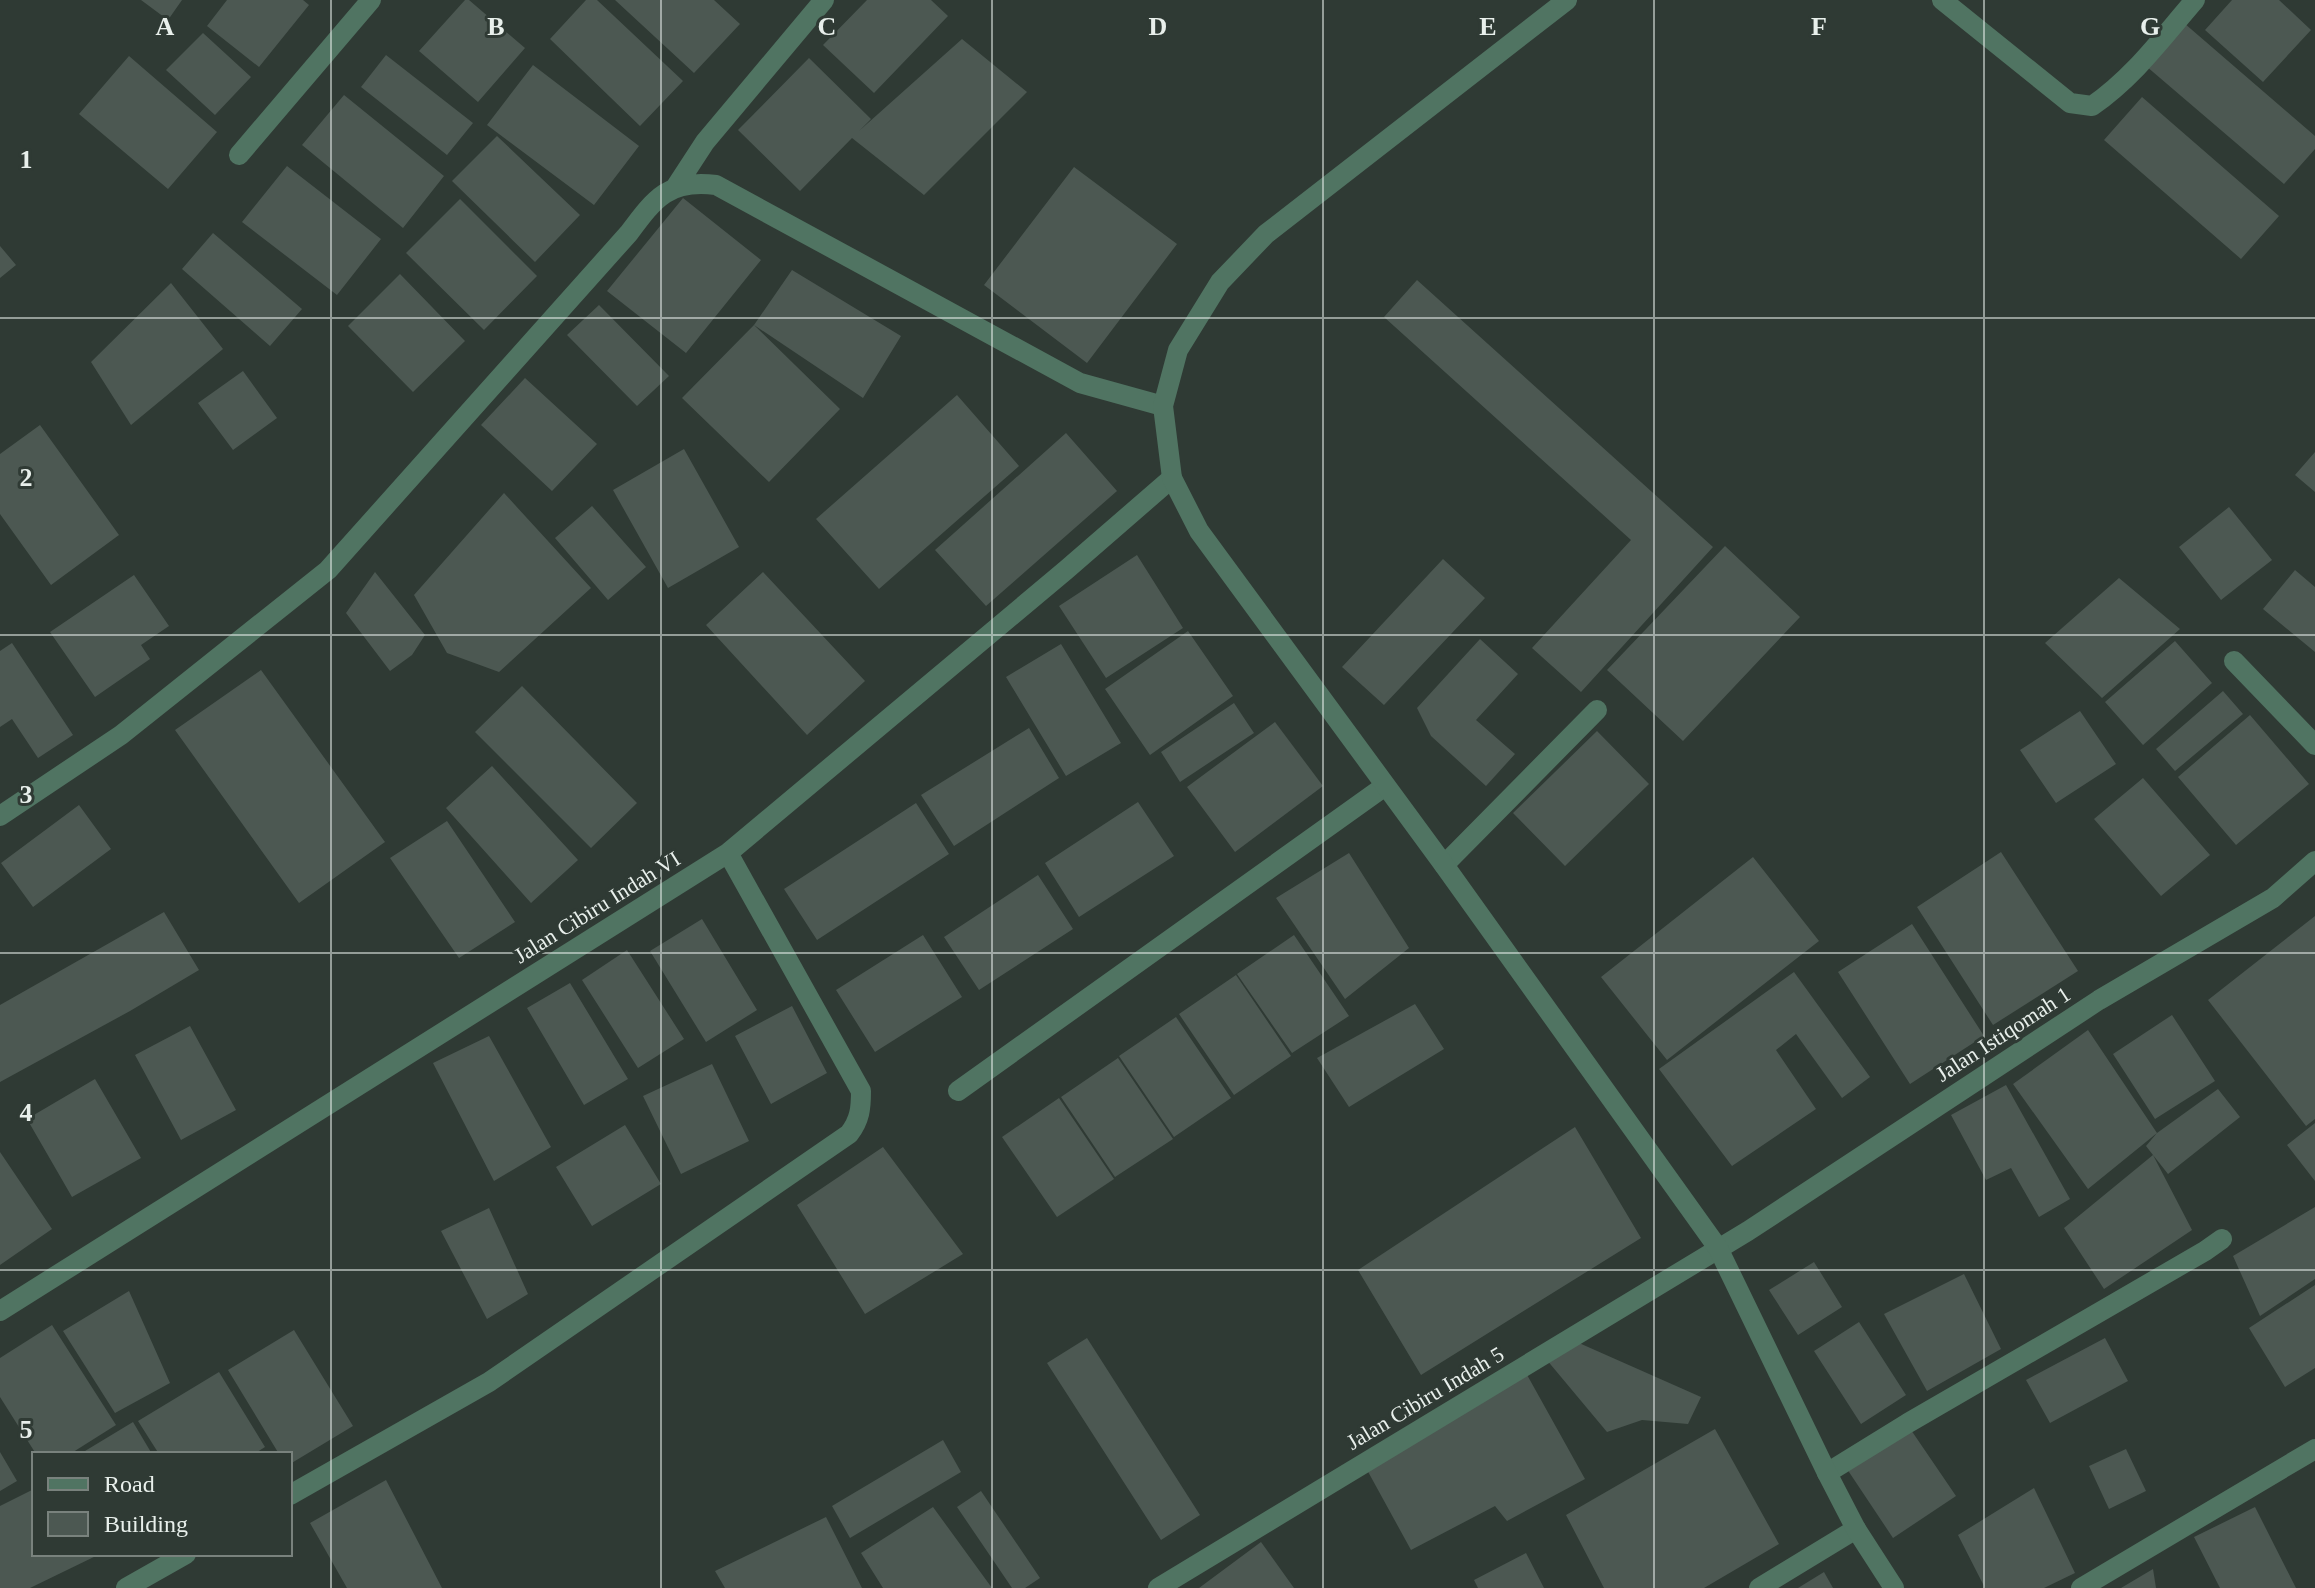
<svg xmlns="http://www.w3.org/2000/svg" width="2315" height="1588" font-family="Georgia,serif">
  <style>
    .building { fill: #4c5852 }
    .lines { fill: none; stroke-linecap: round; stroke-linejoin: round }
    .service { stroke: #507462; stroke-width: 20 }
    .minor { stroke: #507462; stroke-width: 20 }
    .tertiary { stroke: #507462; stroke-width: 20 }
    .grid { fill: none; stroke: #e8efeb; stroke-width: 2; stroke-opacity: 0.55 }
    .labels { text-anchor: middle; dominant-baseline: central; stroke-width: 6; stroke-linejoin: round; paint-order: stroke }
    .street-label { font-size: 22px; fill: #e8efeb; stroke: #2f3a34 }
    .grid-label { font-size: 26px; text-anchor: middle; font-weight: bold; fill: #e8efeb; stroke: #2f3a34; stroke-width: 6; stroke-linejoin: round; paint-order: stroke }
  </style>
  <rect width="100%" height="100%" fill="#2f3a34"/>
  <path class="building" d="M141 0H182L168 20Z
    M227 0H303L309 5 259 67 207 26Z
    M465 0H469L525 48 478 102 419 51Z
    M586 0H597L683 81 640 126 550 39Z
    M615 0H714L740 24 694 73Z
    M867 0H931L948 16 874 93 823 45Z
    M2232 0H2279L2311 30 2263 82 2205 30Z
    M2184 23 2315 136V149L2284 184 2146 66Z
    M203 33 251 77 215 115 166 70Z
    M962 39 1027 92 924 195 852 138 800 191 738 130 809 58 871 119 859 131Z
    M386 55 473 123 447 155 361 87Z
    M129 56 217 132 168 189 79 114Z
    M533 65 639 146 594 205 487 125Z
    M344 95 444 176 403 228 302 145Z
    M2142 97 2279 216 2241 259 2104 140Z
    M497 136 580 215 535 262 452 181Z
    M287 166 381 239 337 295 242 222Z
    M1074 167 1177 244 1087 363 984 285Z
    M683 198 761 260 686 353 607 291Z
    M460 199 537 276 484 330 406 253Z
    M213 233 302 309 270 346 182 269Z
    M0 246 16 265 0 278Z
    M792 270 901 336 863 398 754 325 840 409 769 482 682 398 754 325Z
    M400 274 465 341 413 392 348 326Z
    M1417 280 1713 547 1581 692 1532 648 1631 540 1384 317Z
    M171 283 223 349 131 425 91 362Z
    M599 305 669 376 637 406 567 335Z
    M243 371 277 418 233 450 198 403Z
    M525 378 597 444 552 491 481 425Z
    M957 395 1019 466 879 589 816 519Z
    M40 425 119 535 51 585 0 514V454Z
    M1066 433 1117 491 986 606 935 550Z
    M684 449 739 547 668 588 613 490Z
    M2315 452V492L2295 475Z
    M504 493 591 588 499 672 447 653 414 595Z
    M592 506 646 567 608 600 555 538Z
    M2229 507 2272 560 2221 600 2179 547Z
    M1725 546 1800 617 1683 741 1607 670Z
    M1137 555 1183 628 1106 678 1059 606Z
    M1443 559 1485 598 1384 705 1342 667Z
    M2295 570 2315 587V652L2263 609Z
    M375 572 425 635 412 655 390 671 346 613Z
    M763 572 865 681 807 735 706 625Z
    M134 575 169 626 141 645 150 659 95 697 50 632Z
    M2119 578 2180 629 2102 698 2045 643Z
    M1188 631 1233 696 1150 755 1105 689Z
    M1480 639 1518 674 1476 720 1515 754 1486 786 1431 736 1417 708Z
    M2175 641 2212 683 2143 745 2105 702Z
    M12 643 73 735 38 758 12 719 0 727V651Z
    M1061 644 1121 743 1066 776 1006 677Z
    M261 670 385 842 299 903 175 730Z
    M522 686 637 803 591 848 475 732Z
    M2223 691 2243 714 2175 771 2156 749Z
    M1234 703 1254 733 1180 782 1161 752Z
    M2080 711 2116 764 2056 803 2020 750Z
    M2250 715 2309 784 2236 845 2178 777Z
    M1275 722 1323 786 1235 852 1187 787Z
    M1029 728 1059 778 954 846 921 795Z
    M1597 731 1649 784 1565 866 1513 813Z
    M492 766 578 860 531 903 446 808Z
    M2143 778 2210 855 2161 896 2094 819Z
    M1138 802 1174 856 1079 917 1045 863Z
    M916 803 949 854 817 940 784 889Z
    M79 805 111 849 33 907 1 863Z
    M447 821 515 922 459 958 390 858Z
    M2001 852 2078 971 1993 1025 1917 907Z
    M1349 853 1409 948 1345 999 1276 898Z
    M1753 857 1819 941 1667 1060 1601 977Z
    M1038 875 1073 929 979 990 944 937Z
    M164 912 199 970 130 1011 0 1082V1005Z
    M2315 916V1119L2306 1126 2208 1000Z
    M702 919 757 1010 706 1042 650 951Z
    M1912 924 1984 1036 1910 1084 1838 972Z
    M923 935 962 997 875 1052 836 990Z
    M1294 935 1349 1016 1292 1053 1237 974Z
    M627 950 684 1039 638 1068 582 980Z
    M1794 972 1870 1077 1842 1098 1796 1034 1776 1050 1816 1109 1732 1166 1659 1069Z
    M1236 975 1291 1056 1234 1095 1179 1014Z
    M570 983 628 1079 584 1105 527 1008Z
    M1415 1004 1444 1049 1349 1107 1317 1058Z
    M792 1006 827 1073 771 1104 735 1036Z
    M2172 1015 2215 1081 2155 1119 2113 1054Z
    M1176 1017 1231 1098 1174 1137 1119 1056Z
    M190 1026 236 1110 181 1140 135 1055Z
    M2088 1030 2157 1133 2088 1189 2013 1084Z
    M489 1036 551 1147 494 1181 433 1063Z
    M1118 1058 1173 1139 1115 1177 1061 1097Z
    M712 1064 749 1141 681 1174 643 1096Z
    M95 1079 141 1158 72 1197 27 1119Z
    M2006 1085 2070 1199 2039 1217 2011 1168 1986 1180 1951 1115Z
    M2218 1089 2240 1117 2168 1174 2153 1155 2192 1230 2104 1289 2064 1228 2153 1155 2146 1146 2157 1133Z
    M1059 1098 1114 1179 1057 1217 1002 1137Z
    M2315 1123V1181L2287 1145Z
    M625 1125 661 1184 592 1226 556 1167Z
    M1575 1127 1641 1238 1421 1375 1358 1270Z
    M883 1147 963 1254 865 1314 797 1205Z
    M0 1152 52 1229 0 1265Z
    M2315 1207V1279L2260 1316 2233 1256Z
    M489 1208 528 1294 487 1319 441 1231Z
    M1814 1262 1842 1307 1798 1335 1769 1290Z
    M1964 1274 2001 1349 1927 1391 1884 1314Z
    M2315 1285V1368L2285 1387 2249 1328Z
    M129 1291 170 1383 115 1413 63 1331Z
    M1859 1322 1906 1395 1861 1424 1814 1351Z
    M52 1325 116 1425 70 1454H36L0 1397V1358Z
    M294 1330 353 1426 290 1464V1454H279L228 1370Z
    M1087 1338 1200 1515 1161 1540 1047 1363Z
    M2105 1338 2128 1381 2050 1423 2026 1380Z
    M1570 1339 1701 1397 1688 1424 1642 1420 1607 1432 1546 1359Z
    M219 1372 265 1447 254 1454H159L138 1421Z
    M1526 1373 1585 1479 1507 1521 1495 1506 1411 1550 1366 1468Z
    M133 1422 152 1454H87L85 1451Z
    M1909 1427 1956 1496 1893 1538 1847 1469Z
    M1715 1429 1779 1544 1704 1588H1604L1566 1515Z
    M943 1440 961 1472 850 1538 832 1506Z
    M2126 1449 2146 1491 2109 1509 2089 1466Z
    M0 1452 17 1481 0 1491Z
    M386 1480 442 1588H347L310 1523Z
    M2034 1488 2075 1573 2044 1588H1985L1958 1535Z
    M34 1489V1554H100L30 1588H0V1506Z
    M981 1491 1040 1578 1025 1588H1012L957 1507Z
    M933 1507 992 1588H883L861 1553Z
    M2255 1507 2296 1588H2220L2194 1537Z
    M826 1517 862 1588H725L715 1571Z
    M1261 1542 1294 1588H1199Z
    M1526 1553 1544 1588H1478L1474 1580Z
    M2153 1569 2156 1588H2121Z
    M1824 1572 1833 1588H1798Z"/>
  <g class="lines">
    <path class="service" d="M1444 865 1597 710"/>
    <path class="minor" d="M1942 0 2070 103 2092 106C2134 77 2162 38 2195 0
      M239 155 371 0
      M675 188 705 142 824 0
      M2234 661 2315 745
      M0 816 121 735 328 570 629 233C655 198 669 179 716 185L1080 383 1163 406
      M958 1091 1385 786
      M0 1311 728 853 1066 570 1172 478
      M1827 1473 1908 1423 2205 1251 2222 1239
      M290 1495 489 1382 849 1134C860 1120 861 1108 861 1091L728 853
      M126 1588 186 1554
      M1158 1588 1748 1231 2099 1000 2273 898 2315 861
      M1759 1588 1856 1529
      M2081 1588 2315 1449"/>
    <path class="tertiary" d="M1567 0 1266 234 1220 282 1178 350 1163 406 1172 478 1199 531 1444 865 1718 1248 1827 1473 1856 1529 1894 1588"/>
  </g>
  <path class="grid" d="M331 0V1588M661 0V1588M992 0V1588M1323 0V1588M1654 0V1588M1984 0V1588M0 318H2315M0 635H2315M0 953H2315M0 1270H2315"/>
  <g class="labels">
    <g class="street-label">
      <text transform="translate(597 907) rotate(-32)">Jalan Cibiru Indah VI</text>
      <text transform="translate(2003 1034) rotate(-33)">Jalan Istiqomah 1</text>
      <text transform="translate(1425 1398) rotate(-31)">Jalan Cibiru Indah 5</text>
    </g>
  </g>
  <g class="grid-label">
    <text x="165" y="35">A</text>
    <text x="496" y="35">B</text>
    <text x="827" y="35">C</text>
    <text x="1158" y="35">D</text>
    <text x="1488" y="35">E</text>
    <text x="1819" y="35">F</text>
    <text x="2150" y="35">G</text>
    <text x="26" y="168">1</text>
    <text x="26" y="486">2</text>
    <text x="26" y="803">3</text>
    <text x="26" y="1121">4</text>
    <text x="26" y="1438">5</text>
  </g>
  <rect x="32" y="1452" width="260" height="104" fill="#2f3a34" stroke="#79827d" stroke-width="2"/>
  <rect x="48" y="1478" width="40" height="12" fill="#507462" stroke="#79827d" stroke-width="2"/>
  <text x="104" y="1492" font-size="24" fill="#e8efeb">Road</text>
  <rect x="48" y="1512" width="40" height="24" fill="#4c5852" stroke="#79827d" stroke-width="2"/>
  <text x="104" y="1532" font-size="24" fill="#e8efeb">Building</text>
</svg>
